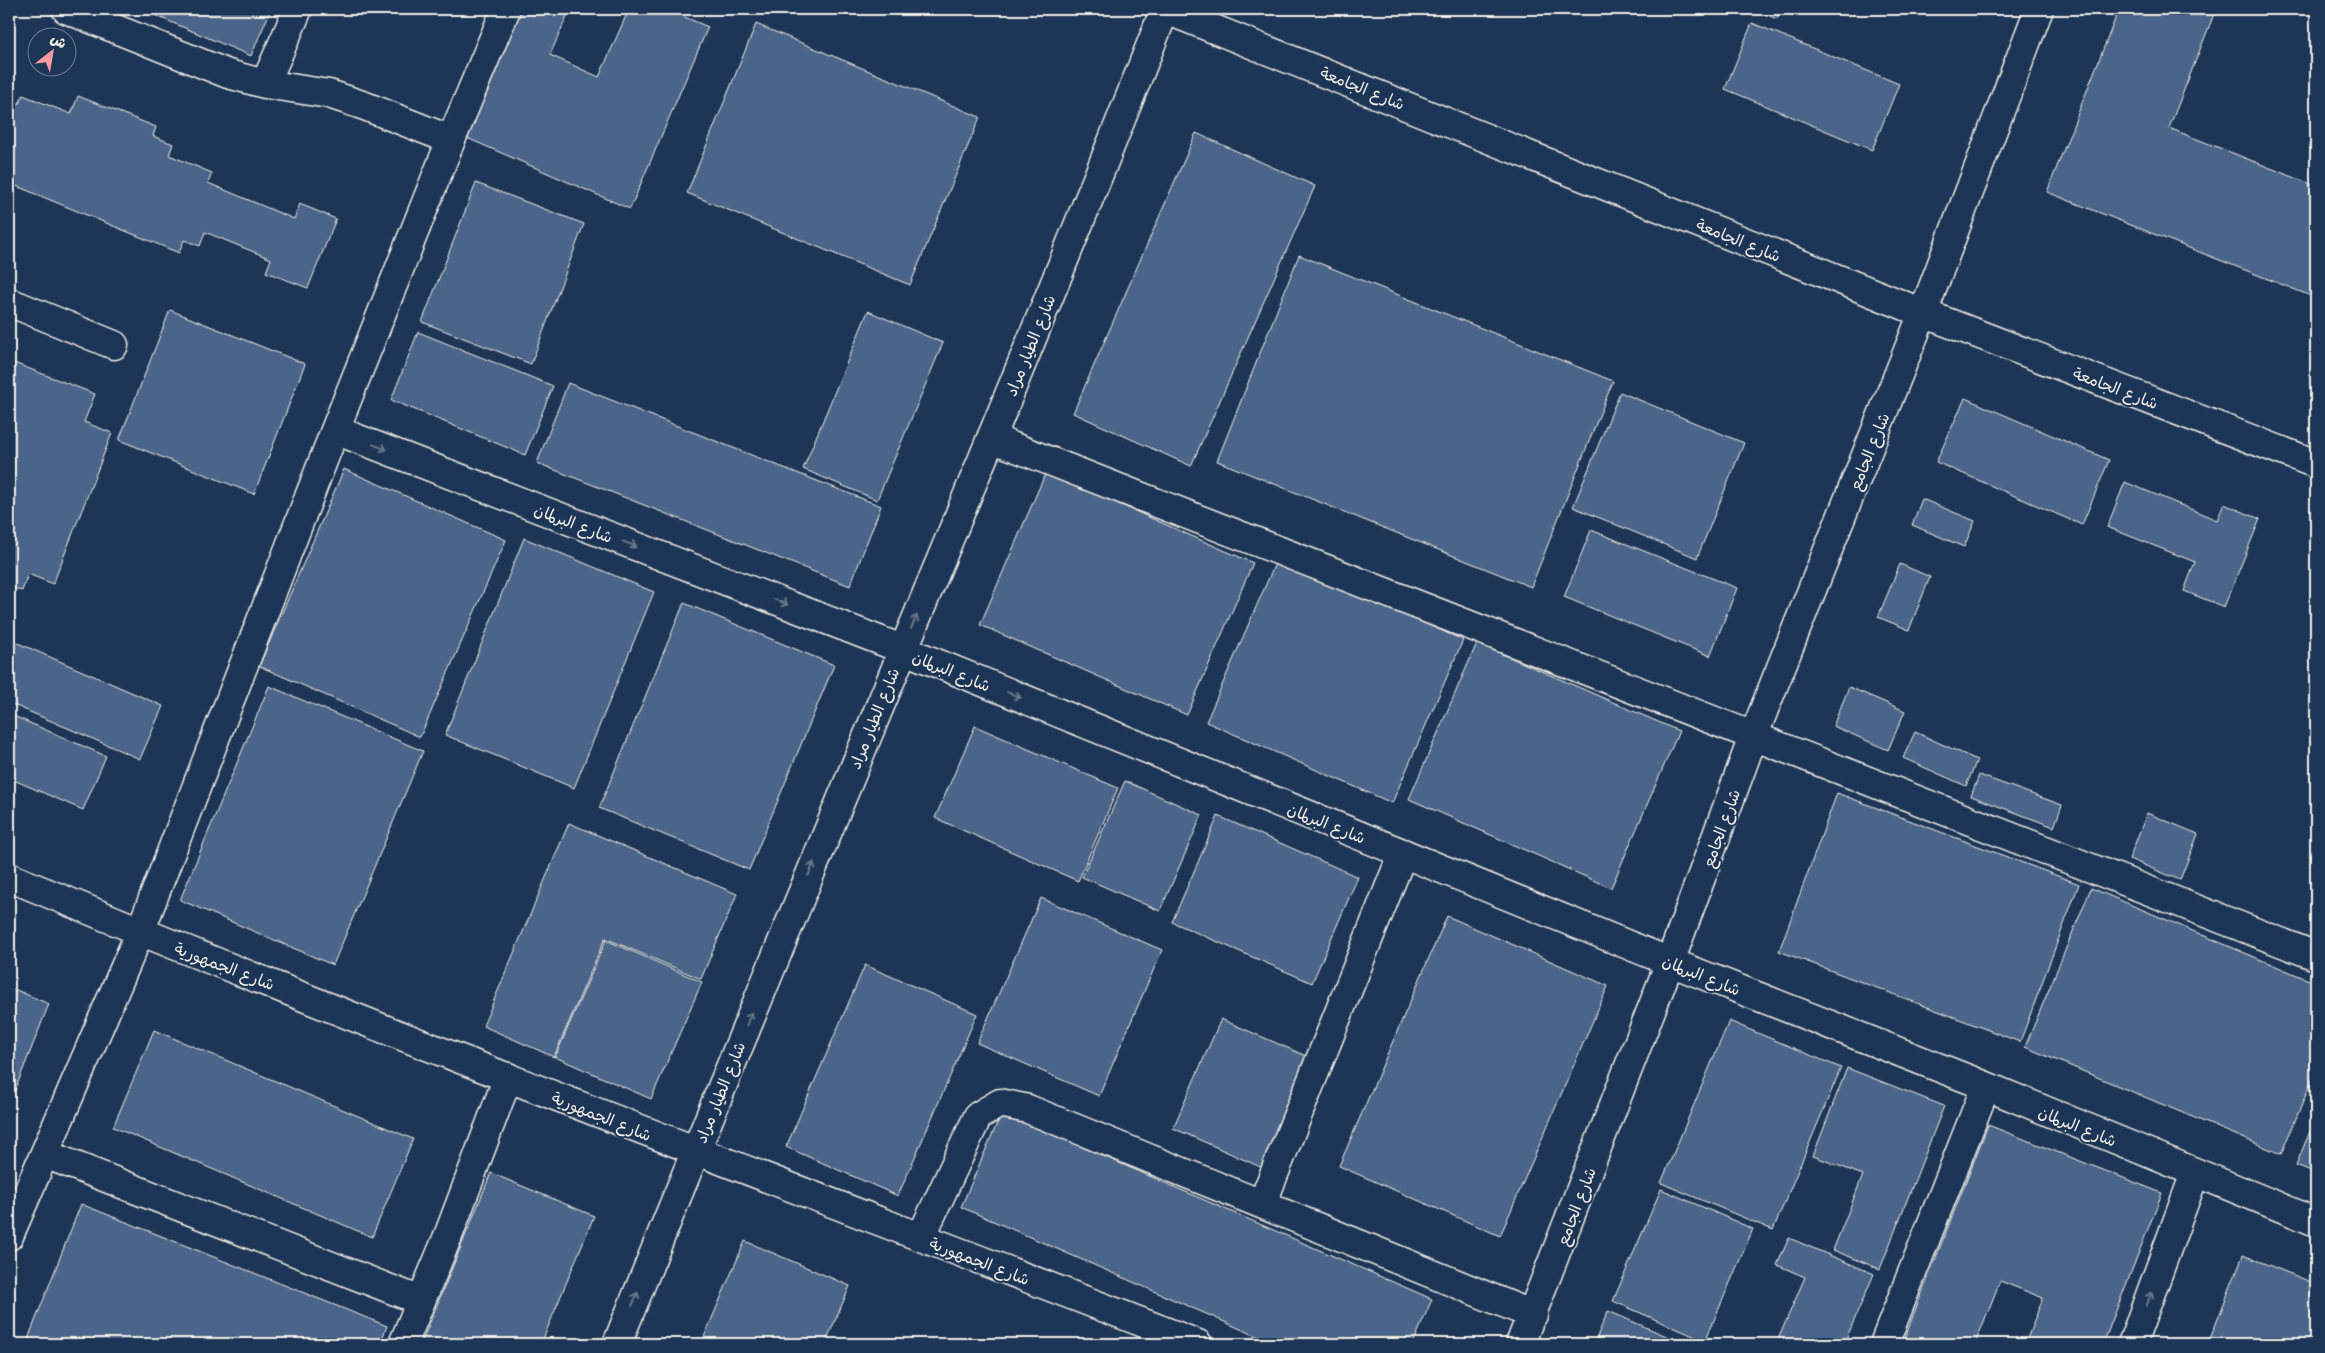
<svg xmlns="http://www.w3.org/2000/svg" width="2325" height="1353" font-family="'Playpen Sans','Playpen Sans Arabic',sans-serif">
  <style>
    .building { fill: #4c658a; stroke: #f4f1e8 }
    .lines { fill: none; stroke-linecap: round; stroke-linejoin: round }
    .minor-casing { stroke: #f4f1e8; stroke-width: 31 }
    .major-casing { stroke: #f4f1e8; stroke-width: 31 }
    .minor { stroke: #1d3557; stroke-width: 28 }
    .major { stroke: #1d3557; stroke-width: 28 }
    .oneway { stroke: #68778a }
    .labels { text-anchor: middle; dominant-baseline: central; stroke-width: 4; stroke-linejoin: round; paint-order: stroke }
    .street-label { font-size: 16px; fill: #f4f1e8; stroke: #1d3557 }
  </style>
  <rect width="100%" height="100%" fill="#1d3557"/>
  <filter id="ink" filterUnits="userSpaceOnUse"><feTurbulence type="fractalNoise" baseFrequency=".02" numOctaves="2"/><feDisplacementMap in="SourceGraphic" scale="10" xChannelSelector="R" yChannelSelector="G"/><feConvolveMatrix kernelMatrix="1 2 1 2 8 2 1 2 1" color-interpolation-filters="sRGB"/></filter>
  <g filter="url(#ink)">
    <path class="building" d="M140 9H271L251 56Z
      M522 9H570L550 55 599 77 629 9H666L708 27 630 209 467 138Z
      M1753 9H1781L1777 19Z
      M2119 9H2216L2169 128 2316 186V298L2047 192Z
      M9 13 14 15 9 28Z
      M1752 23 1899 84 1872 150 1725 89Z
      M756 24 980 117 910 285 687 193Z
      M23 95 71 114 78 96 156 127 153 136 173 144 169 155 212 173 208 183 294 219 300 204 336 219 308 288 266 272 271 259 205 232 200 246 184 240 179 253 9 183V100L19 104Z
      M1196 133 1315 186 1191 466 1073 413Z
      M476 183 584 224 531 364 422 322Z
      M1299 255 1613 381 1531 587 1217 461Z
      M170 310 305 364 254 494 119 440Z
      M868 311 943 343 877 500 803 469Z
      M418 332 553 386 525 455 391 400Z
      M9 361 95 394 84 422 112 433 53 584 28 574 22 591 9 586Z
      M568 383 881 506 850 586 537 463Z
      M1620 392 1744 443 1697 558 1573 507Z
      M1965 398 2109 460 2082 525 1936 462Z
      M344 469 506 540 420 737 259 666Z
      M1046 472 1253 563 1187 715 980 625Z
      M2125 482 2217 520 2224 504 2260 519 2224 607 2184 591 2195 562 2107 527Z
      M1922 499 1975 521 1964 547 1912 525Z
      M1591 530 1737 588 1710 656 1564 597Z
      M524 538 654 592 574 788 445 735Z
      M1277 559 1463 640 1392 803 1206 722Z
      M1900 564 1930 577 1909 630 1878 617Z
      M684 603 834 665 749 870 599 808Z
      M13 641 163 706 140 759 9 703V651Z
      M1477 643 1679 731 1611 888 1409 799Z
      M269 686 423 751 333 965 180 900Z
      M1849 687 1905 711 1888 750 1833 726Z
      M9 714 106 756 83 810 9 778Z
      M975 726 1118 788 1078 881 935 818Z
      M1915 732 1977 760 1966 786 1903 758Z
      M1979 775 2062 805 2054 827 1971 796Z
      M1125 781 1202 815 1160 911 1082 877Z
      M1837 793 2079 884 2020 1042 1779 951Z
      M2147 813 2198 834 2180 880 2129 859Z
      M1218 816 1358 877 1312 983 1172 922Z
      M569 823 737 894 701 979 605 938 554 1057 483 1026Z
      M2091 888 2316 983V1071L2281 1154 2025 1047Z
      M1041 898 1162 950 1099 1096 977 1043Z
      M1447 916 1608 986 1500 1236 1339 1166Z
      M606 940 702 982 651 1099 555 1057Z
      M865 965 977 1014 898 1196 786 1147Z
      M9 987 49 1004 9 1105Z
      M1221 1019 1313 1059 1265 1169 1173 1128Z
      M1729 1021 1841 1068 1773 1230 1661 1183Z
      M154 1030 413 1139 372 1237 113 1127Z
      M1847 1068 1944 1106 1880 1269 1833 1250 1863 1175 1813 1156Z
      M1002 1112 1432 1299 1413 1344H1275L961 1207Z
      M2316 1117V1173L2296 1165Z
      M1988 1125 2162 1193 2103 1344H2025L2043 1298 2000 1281 1975 1344H1902Z
      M491 1173 594 1216 541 1344H421Z
      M1661 1189 1753 1229 1705 1341 1613 1301Z
      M81 1204 387 1326 380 1344H26Z
      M1789 1238 1874 1274 1844 1344H1776L1805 1277 1777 1265Z
      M745 1241 850 1286 825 1344H701Z
      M2243 1255 2316 1284V1344H2208Z
      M1608 1311 1685 1344H1594Z"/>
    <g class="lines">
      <g class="minor-casing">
        <path id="minor" d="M66 9 228 74 265 84 329 94 365 106 451 140
          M265 84 298 9
          M9 302 114 345
          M335 430 902 649 1670 962 1986 1086 2316 1222
          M991 438 2316 956
          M45 1154 421 1301
          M1262 1204 1403 853
          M9 1236 140 932 335 430 451 140 506 9
          M921 1237 978 1116 1000 1103 1028 1109 1533 1315
          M403 1344 448 1236 508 1077
          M617 1344C797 898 988 456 1165 9
          M1520 1344 1670 962 1753 737 1923 313 2039 9
          M1884 1344 1986 1086
          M2132 1344 2195 1173"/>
      </g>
      <g class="major-casing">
        <path id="major" d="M1164 9 1923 313 2316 464
          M9 877C402 1041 801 1190 1198 1344"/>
      </g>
      <use href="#minor" class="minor"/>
      <use href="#major" class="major"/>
    </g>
    <defs><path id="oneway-shaft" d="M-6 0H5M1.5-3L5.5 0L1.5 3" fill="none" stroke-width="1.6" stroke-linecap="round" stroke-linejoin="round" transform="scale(1.25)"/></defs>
    <g class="oneway">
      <use href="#oneway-shaft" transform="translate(380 447) rotate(21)"/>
      <use href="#oneway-shaft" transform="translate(630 544) rotate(21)"/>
      <use href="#oneway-shaft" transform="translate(781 602) rotate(21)"/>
      <use href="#oneway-shaft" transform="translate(914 622) rotate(-66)"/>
      <use href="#oneway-shaft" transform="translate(1014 695) rotate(22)"/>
      <use href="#oneway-shaft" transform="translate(811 869) rotate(-68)"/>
      <use href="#oneway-shaft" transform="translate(749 1019) rotate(-68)"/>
      <use href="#oneway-shaft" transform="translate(635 1299) rotate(-68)"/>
      <use href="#oneway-shaft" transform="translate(2149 1299) rotate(-70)"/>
    </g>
  </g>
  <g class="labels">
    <g class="street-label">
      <text transform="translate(1363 87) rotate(22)">شارع الجامعة</text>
      <text transform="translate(1739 239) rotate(22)">شارع الجامعة</text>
      <text transform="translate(1029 345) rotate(-68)">شارع الطيار مراد</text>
      <text transform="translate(2116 387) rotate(21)">شارع الجامعة</text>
      <text transform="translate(1868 451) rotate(-68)">شارع الجامع</text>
      <text transform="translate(574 522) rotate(21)">شارع البرلمان</text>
      <text transform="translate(952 670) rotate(22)">شارع البرلمان</text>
      <text transform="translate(873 718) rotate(-68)">شارع الطيار مراد</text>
      <text transform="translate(1327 822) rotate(22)">شارع البرلمان</text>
      <text transform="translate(1720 828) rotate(-70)">شارع الجامع</text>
      <text transform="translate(225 965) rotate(21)">شارع الجمهورية</text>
      <text transform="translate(1702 974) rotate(22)">شارع البرلمان</text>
      <text transform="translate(719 1092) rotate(-68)">شارع الطيار مراد</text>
      <text transform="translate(602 1115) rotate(22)">شارع الجمهورية</text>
      <text transform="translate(2078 1125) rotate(22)">شارع البرلمان</text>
      <text transform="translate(1575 1206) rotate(-69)">شارع الجامع</text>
      <text transform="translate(980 1260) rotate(21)">شارع الجمهورية</text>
    </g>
  </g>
  <rect width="2325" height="1353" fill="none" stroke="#1d3557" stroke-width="30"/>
  <rect x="15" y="15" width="2295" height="1323" fill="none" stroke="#f4f1e8" stroke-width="2" filter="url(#ink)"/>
  <g transform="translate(52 52) rotate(31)"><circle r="24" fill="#1d3557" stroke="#738091"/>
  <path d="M0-4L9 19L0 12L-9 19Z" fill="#ff9aa2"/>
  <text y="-8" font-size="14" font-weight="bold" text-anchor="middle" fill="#f4f1e8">ش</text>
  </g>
</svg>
